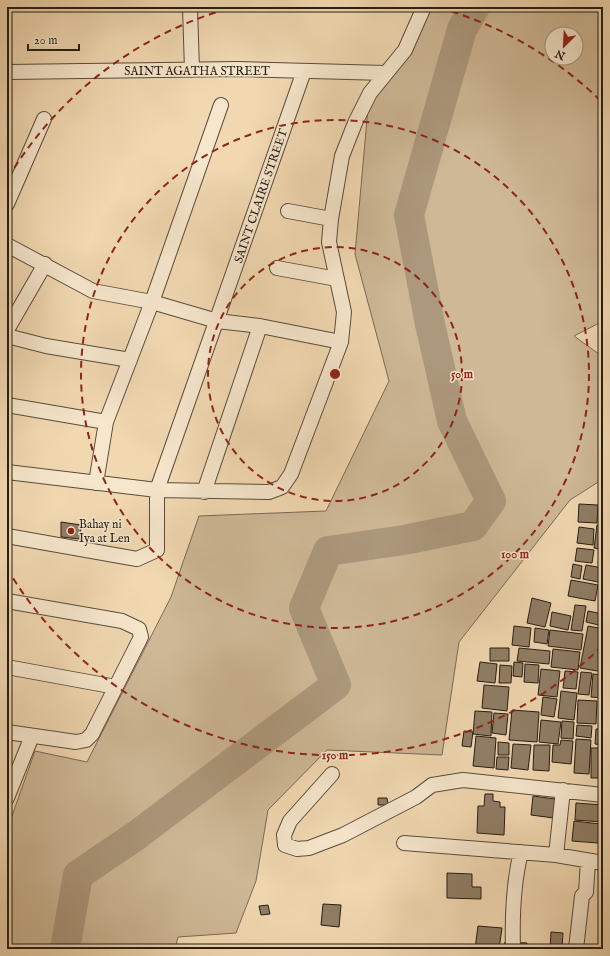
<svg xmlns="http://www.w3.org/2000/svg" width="610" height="956" font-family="'IM FELL English',serif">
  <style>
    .green { fill: #ceb896; stroke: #7a6a56; fill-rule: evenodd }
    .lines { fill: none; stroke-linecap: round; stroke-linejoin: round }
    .river { stroke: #ac987c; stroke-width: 30 }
    .building { fill: #907e66; stroke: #261d15 }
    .minor-casing { stroke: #594c3c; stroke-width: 16 }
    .minor { stroke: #f6e6cc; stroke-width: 14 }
    .ring { fill: none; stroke: #8f2418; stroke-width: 2; stroke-dasharray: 7 5 }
    .poi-dot { fill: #8f2418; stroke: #f6e6cc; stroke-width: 1.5 }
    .labels { text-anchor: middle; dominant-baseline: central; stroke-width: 3; stroke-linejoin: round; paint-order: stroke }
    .street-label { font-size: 12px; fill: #261d15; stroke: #f6e6cc }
    .poi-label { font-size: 12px; fill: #261d15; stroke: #f6e6cc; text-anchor: start }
    .centre { fill: #8f2418; stroke: #f6e6cc; stroke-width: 2 }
    .ring-label { font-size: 12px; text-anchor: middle; font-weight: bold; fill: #8f2418; stroke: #f6e6cc; stroke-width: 3; stroke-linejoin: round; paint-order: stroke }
  </style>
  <rect width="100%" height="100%" fill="#f1d8b1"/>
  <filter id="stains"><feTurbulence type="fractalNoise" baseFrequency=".005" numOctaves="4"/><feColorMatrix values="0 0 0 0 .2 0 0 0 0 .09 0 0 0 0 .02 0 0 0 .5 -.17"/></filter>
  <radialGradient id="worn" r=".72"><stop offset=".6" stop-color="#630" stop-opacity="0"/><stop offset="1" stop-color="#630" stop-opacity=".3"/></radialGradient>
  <path class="green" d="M420 7H603V321L574 336 603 357V479L570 500 459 642 442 755 327 750 268 810 256 881 236 933 178 937 175 949H7V830L35 751 87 762 171 597 199 516 326 511 389 381 355 254 368 108ZM552 34H576V58H552Z"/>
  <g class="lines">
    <path class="river" d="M65 949 78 875 137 835 336 685 304 608 328 551 404 540 473 526 491 501 452 421 430 324 409 215 462 29 475 7"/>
  </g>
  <path class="building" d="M579 504 598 505 597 523 578 522Z
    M61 522 81 525 80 539 61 537Z
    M597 525 603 526V550L594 548Z
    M579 527 594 529 593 545 577 543Z
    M577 548 594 550 592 563 575 561Z
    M600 552 603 553V565L598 564Z
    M573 564 582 566 580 579 571 577Z
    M586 565 603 568V583L583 579Z
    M571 580 598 585 595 601 568 596Z
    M532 598 551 603 545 627 527 623Z
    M575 605 586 606 582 631 571 630Z
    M588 611 603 614V626L586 622Z
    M552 612 571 616 568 630 550 626Z
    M514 626 531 628 529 647 512 645Z
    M588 626 603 629V672L580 668Z
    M535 628 549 630 547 644 534 642Z
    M550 630 583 634 581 650 548 646Z
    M490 648H509V661H490Z
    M519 648 550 651 549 664 517 661Z
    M553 649 580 652 578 670 551 667Z
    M480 662 497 664 495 683 477 681Z
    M514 662 523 663 522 677 513 676Z
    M525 664 539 665 538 683 524 682Z
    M500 665 512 666 511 683H499Z
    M541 669 560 671 557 697 538 695Z
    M565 671 578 672 576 689 563 688Z
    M581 672 592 673 589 695 578 694Z
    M593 674 603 675V698L591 697Z
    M484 685 509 687 507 711 482 708Z
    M561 691 577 693 574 720 558 718Z
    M543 697 557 699 554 717 541 715Z
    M578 700 597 701 596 724 577 723Z
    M600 702H603V726L599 725Z
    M512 710 539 712 537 742 509 740Z
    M475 711 492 712 491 736 473 734Z
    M494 713 508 714 506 735 492 733Z
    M541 720 561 722 558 744 539 742Z
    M562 721 574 722 573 739 561 738Z
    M577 725 592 726 591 738 576 736Z
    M596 729H603V745L595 744Z
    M464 731 473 732 471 747 462 746Z
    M476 736 496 738 494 768 473 766Z
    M576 739 591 740 589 774 574 773Z
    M561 740 573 741 571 764 552 762 553 745H560Z
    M498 742 509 743V755H498Z
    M513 744 531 745 528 770 511 768Z
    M534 745H550L549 771 533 770Z
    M591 748H603V778H591Z
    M497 757H509L508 770 496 769Z
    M485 794H493V801L500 802V807H505L504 835 477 833 478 806H484Z
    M533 796 555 799 554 818 531 815Z
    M378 798H387L388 805H378Z
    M576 803 603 805V822L575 820Z
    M574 821 600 824 598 843 572 841Z
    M603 831V852L600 851Z
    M447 873 472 874V887H481V899L447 898Z
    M323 904 341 905 339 927 321 925Z
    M268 905 270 914 261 915 259 906Z
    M478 926 502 928 499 949H475Z
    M551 932 563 933 562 949H550Z
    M505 942 527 943 526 949H504Z
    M250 945 251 949H241V946Z"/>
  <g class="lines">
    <g class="minor-casing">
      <path id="minor" d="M190 7 192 70
        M7 72 238 69 386 73
        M7 204 44 119
        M288 211 331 219
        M7 245 93 291 152 302 217 321 260 326 341 342
        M277 268 337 279
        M7 330 45 264
        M7 336 46 346 130 360
        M7 405 106 422
        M7 472 157 490 269 492 282 487 291 474 341 342 344 312 329 242 331 219 342 156 355 123 370 93 405 50 424 7
        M96 483 106 422 152 302 221 105
        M204 492 260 326
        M7 536 137 559 157 550V490L304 71
        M7 601 122 621 139 629 141 637 92 734 86 740 76 742 7 732
        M7 667 116 687
        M332 774 290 821 284 835 285 845 297 849 309 848 343 835 416 797 432 785 463 780 603 795
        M7 798 32 736
        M404 843 556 855 603 863
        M556 855 563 790
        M513 949C512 916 513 884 521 852
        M576 949 582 896 586 892 588 861"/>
    </g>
    <use href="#minor" class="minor"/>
  </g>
  <g class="ring">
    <circle cx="335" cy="374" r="127"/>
    <circle cx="335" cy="374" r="254"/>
    <path d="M602 646A381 381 0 0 1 8 570M8 178A381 381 0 0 1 230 8M440 8A381 381 0 0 1 602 102"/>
  </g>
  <circle class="poi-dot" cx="71" cy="531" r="4"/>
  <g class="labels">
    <g class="street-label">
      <text x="197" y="71">SAINT AGATHA STREET</text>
      <text transform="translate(261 196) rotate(-71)">SAINT CLAIRE STREET</text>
    </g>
    <g class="poi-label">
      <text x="79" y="524">Bahay ni<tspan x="79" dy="14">Iya at Len</tspan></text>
    </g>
  </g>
  <circle cx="335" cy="374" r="6" class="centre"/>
  <g class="ring-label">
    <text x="462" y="378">50 m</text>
    <text x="515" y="558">100 m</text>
    <text x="335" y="759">150 m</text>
  </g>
  <rect width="610" height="956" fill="none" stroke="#f1d8b1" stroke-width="24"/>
  <rect x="8" y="8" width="594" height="940" fill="none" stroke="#261d15" stroke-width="2"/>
  <rect x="12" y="12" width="586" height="932" fill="none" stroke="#261d15"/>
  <g transform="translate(564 46) rotate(204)"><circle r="19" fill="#f6e6cc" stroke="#a39683"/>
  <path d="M0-3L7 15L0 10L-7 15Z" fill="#8f2418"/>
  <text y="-6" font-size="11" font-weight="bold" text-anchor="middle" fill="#261d15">N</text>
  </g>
  <path d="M28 44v6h51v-6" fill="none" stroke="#261d15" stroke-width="2"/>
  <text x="34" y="44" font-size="12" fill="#261d15" stroke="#f6e6cc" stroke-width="3" paint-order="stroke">20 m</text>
  <rect width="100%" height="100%" filter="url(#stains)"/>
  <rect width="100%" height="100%" fill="url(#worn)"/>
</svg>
